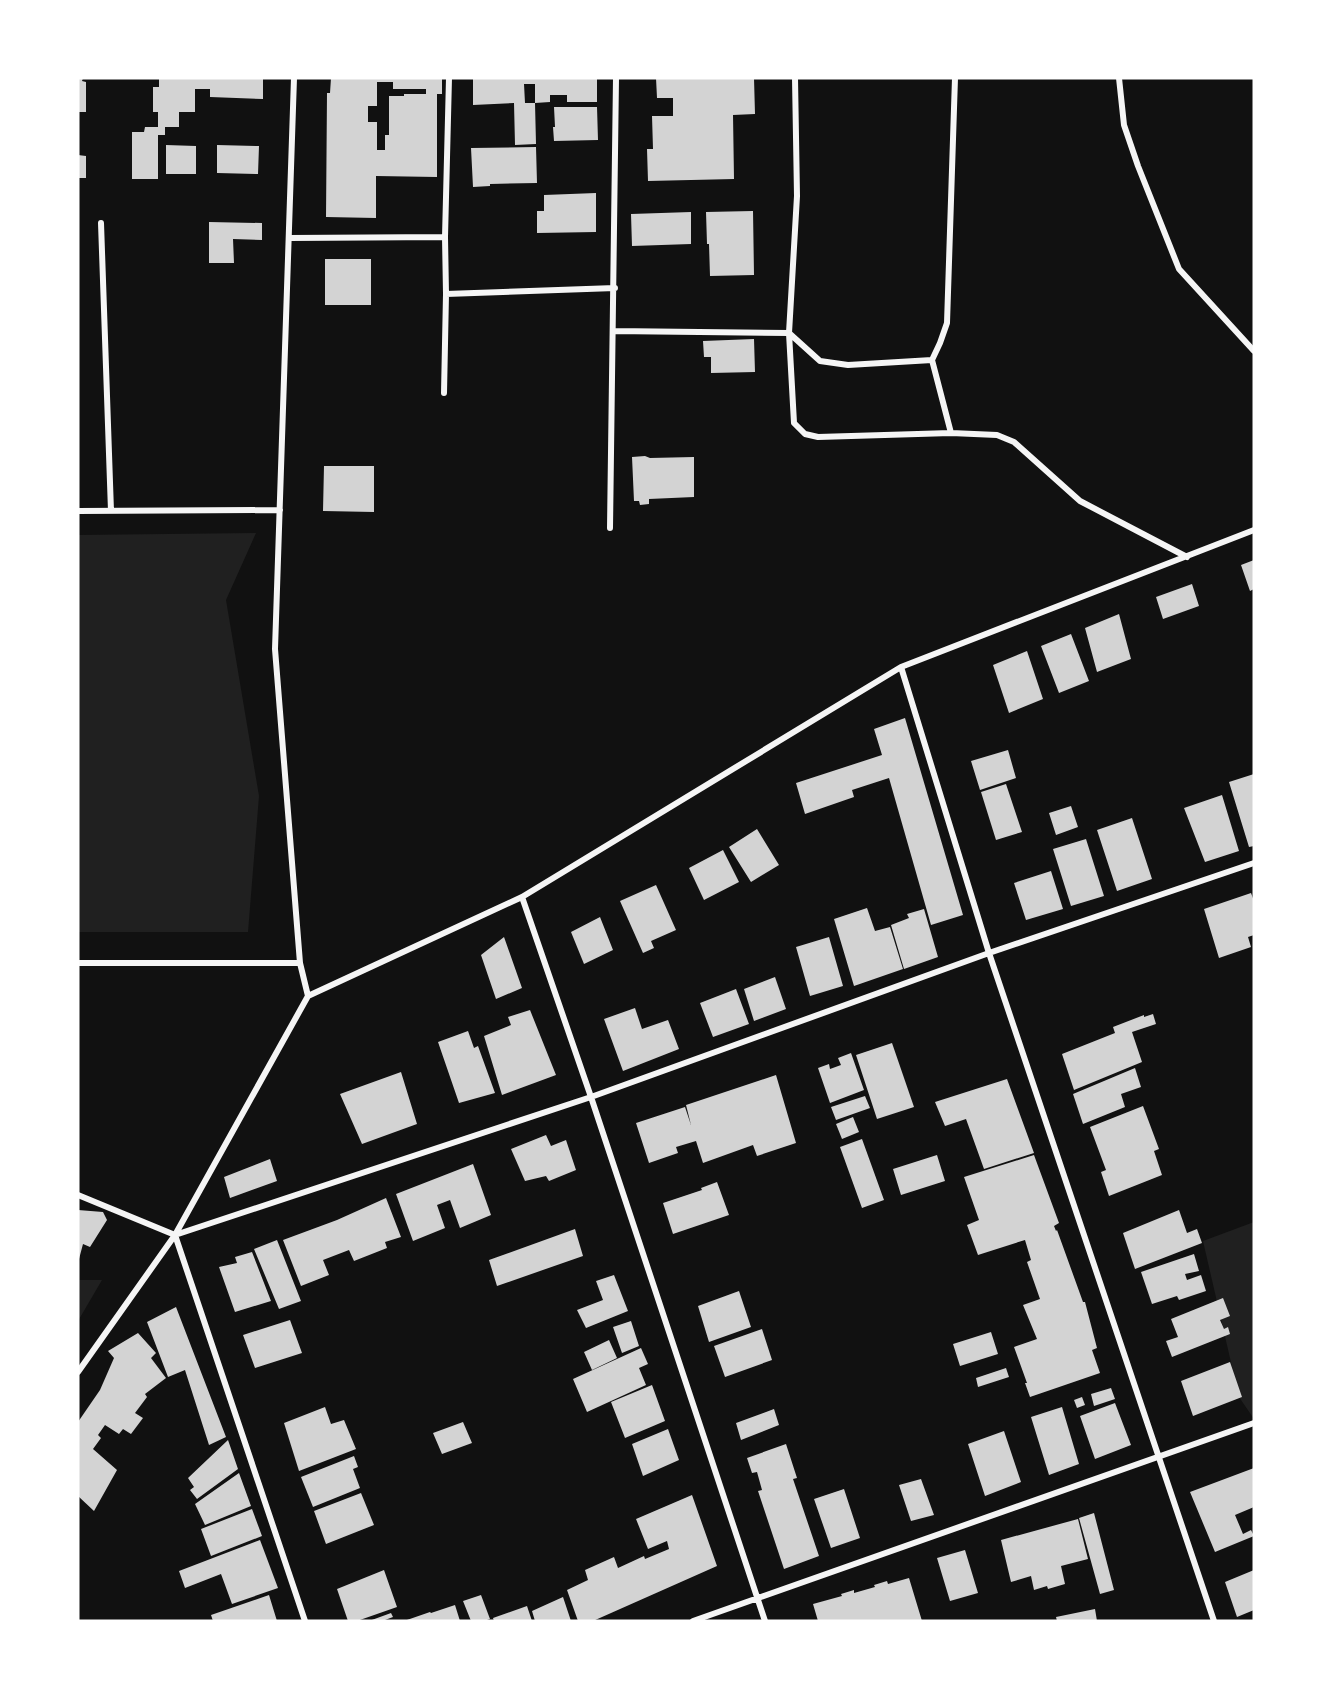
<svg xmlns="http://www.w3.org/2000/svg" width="1332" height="1699" font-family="'PT Sans',sans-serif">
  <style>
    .green { fill: #202020 }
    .building { fill: #d3d3d3; fill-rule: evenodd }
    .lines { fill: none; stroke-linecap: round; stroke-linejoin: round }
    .minor { stroke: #f5f5f5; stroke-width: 6 }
  </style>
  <rect width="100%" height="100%" fill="#111"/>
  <path class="green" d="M256 533 226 600 259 796 248 932H78V535Z
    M1254 1222V1419L1239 1397 1203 1241Z
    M78 1280H102L78 1321Z"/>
  <path class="building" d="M78 78H83L82 81 86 82V112H78Z
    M159 78H263V99L210 97V89H195V112H179V127H165V135H158V179H132V132H144L145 127H158V112H153V87H159Z
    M331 78H442V94H437V177L376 176V218L326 217 327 93H330ZM377 82H393V89H426V94H404V96H389V135H385V150H377V122H368V106H377Z
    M473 78H597V102H567V95H550V102L535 103V84H524L525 103H535L536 144 515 145 514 103 473 105Z
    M656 78H754L755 114 733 115 734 179 648 181 647 149H653L652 116H673V98H657Z
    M554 107H597L598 140 554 141 553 127H555Z
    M166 145 196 146V174H166Z
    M217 145 259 146 258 174 217 173Z
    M536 147 537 183 490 184V186L473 187 471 148Z
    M78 155 86 156V178H78Z
    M596 193V232L537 233V211H544V195Z
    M753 211 754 275 710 276 709 244H707L706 212Z
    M691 212V244L632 246 631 214Z
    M209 222 262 223V240L233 239 234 263H209Z
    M325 259H371V305H325Z
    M754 339 755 372 711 373V357H704L703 341Z
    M645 456 650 458 694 457V497L649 499V504L640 505 639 501H634L632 457Z
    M324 466H374V512L323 511Z
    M1254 560V589L1250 591 1241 565Z
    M1192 584 1199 606 1163 619 1156 597Z
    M1119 614 1131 659 1097 672 1085 628Z
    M1071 634 1089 681 1059 693 1041 646Z
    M1027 651 1043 699 1009 713 993 665Z
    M905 718 963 915 931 925 889 778 852 790 854 797 805 814 796 783 882 755 874 729Z
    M1008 750 1016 778 980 790 971 761Z
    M1254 774V846L1249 847 1229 782Z
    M1006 784 1022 832 996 840 981 792Z
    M1222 795 1239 851 1205 862 1184 808Z
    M1071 806 1078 827 1056 835 1049 813Z
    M1132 818 1152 879 1117 891 1097 830Z
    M757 829 779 865 751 882 729 847Z
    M1086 839 1104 896 1071 906 1053 849Z
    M723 850 739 882 704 900 689 868Z
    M1051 871 1063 909 1026 920 1014 883Z
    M656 885 676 930 651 941 654 948 643 953 620 901Z
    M1251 893 1254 901V935L1248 937 1251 947 1219 958 1204 909Z
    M867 908 875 931 890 927 903 969 854 986 834 919Z
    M924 909 938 957 904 969 891 925 909 918 907 914Z
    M600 917 613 950 584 964 571 932Z
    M504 937 522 988 496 999 481 955Z
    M829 937 843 986 810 996 796 947Z
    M775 977 786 1009 754 1021 744 989Z
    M736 989 749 1024 713 1037 700 1003Z
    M635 1008 642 1029 668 1020 679 1049 623 1071 604 1019Z
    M530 1010 556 1075 502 1095 484 1036 511 1025 508 1017Z
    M1153 1014 1156 1024 1132 1032 1142 1062 1074 1090 1062 1054 1115 1033 1113 1027 1144 1015V1017Z
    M468 1031 474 1048 478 1046 495 1093 459 1103 438 1042Z
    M892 1043 914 1107 877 1119 856 1055Z
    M851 1053 864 1090 830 1103 818 1068 829 1064 830 1069 841 1065 838 1058Z
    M1135 1068 1141 1087 1121 1094 1125 1107 1083 1124 1073 1094Z
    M401 1072 417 1124 362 1144 340 1094Z
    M776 1075 796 1143 757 1156 753 1145 703 1163 696 1141 676 1147 678 1153 649 1163 636 1123 685 1107 691 1125 686 1105Z
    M1007 1079 1034 1153 984 1169 966 1119 945 1126 935 1102Z
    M865 1096 870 1108 836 1120 831 1107Z
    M1143 1106 1159 1149 1154 1151 1162 1175 1109 1196 1101 1172 1106 1170 1090 1127Z
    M853 1117 859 1132 842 1139 836 1124Z
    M546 1135 551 1146 566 1140 576 1170 549 1181 546 1176 525 1181 511 1149Z
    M862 1139 884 1200 862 1208 840 1147Z
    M937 1155 945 1181 901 1195 893 1169Z
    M1034 1155 1059 1223 1054 1226 1056 1231 1057 1230 1083 1302H1085L1097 1348 1092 1350 1100 1373 1030 1397 1025 1383H1027L1014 1347 1037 1339 1023 1305 1040 1299 1027 1262 1031 1260 1025 1240 978 1255 967 1225 979 1220 964 1177Z
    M270 1159 277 1181 230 1198 224 1177Z
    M473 1164 491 1215 460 1228 450 1200 437 1205 445 1228 413 1241 396 1194Z
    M717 1182 729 1215 673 1234 663 1203 702 1190 701 1188Z
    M386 1198 401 1237 385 1242 387 1248 354 1261 349 1250 323 1260 329 1275 301 1286 283 1240 337 1220Z
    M78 1210 103 1212 107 1220 90 1247 83 1244 79 1259Z
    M1179 1210 1187 1233 1197 1229 1202 1243 1135 1269 1123 1233Z
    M575 1229 583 1256 497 1286 489 1260Z
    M277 1240 301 1301 279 1309 254 1249Z
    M252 1252 271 1301 235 1312 219 1267 237 1263 235 1257Z
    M1194 1254 1199 1271 1185 1274 1187 1280 1201 1275 1206 1291 1179 1300 1177 1296 1152 1304 1141 1272Z
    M614 1275 628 1311 586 1328 577 1310 603 1300 596 1281Z
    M739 1291 751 1327 709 1342 698 1306Z
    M1223 1298 1230 1316 1220 1320 1224 1329 1228 1327 1230 1334 1172 1357 1166 1341 1178 1337 1171 1319Z
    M176 1307 226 1437 209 1445 185 1370 168 1377 147 1322Z
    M290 1320 302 1353 255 1368 243 1335Z
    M631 1321 639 1346 622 1353 613 1327Z
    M762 1329 772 1360 725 1377 714 1346Z
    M991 1332 998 1354 960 1366 953 1344Z
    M138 1333 156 1353 151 1358 166 1378 145 1394 147 1397 135 1413 143 1418 131 1434 123 1429 119 1434 105 1425 98 1435 101 1438 93 1449 117 1470 94 1511 78 1496V1422L100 1390 114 1358 108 1351Z
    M609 1340 617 1358 592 1370 584 1352Z
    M641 1348 648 1364 639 1368 646 1385 587 1412 573 1379Z
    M1230 1362 1242 1397 1193 1416 1181 1381Z
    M1006 1368 1009 1377 978 1387 976 1378Z
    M652 1385 665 1421 625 1438 611 1402Z
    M1111 1388 1115 1399 1094 1406 1091 1394Z
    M1082 1397 1085 1405 1077 1408 1074 1400Z
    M1115 1403 1131 1445 1095 1459 1080 1416Z
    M325 1407 331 1424 344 1420 356 1449 299 1471 284 1423Z
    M1062 1407 1079 1464 1049 1475 1031 1417Z
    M774 1409 779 1425 741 1440 736 1423Z
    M463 1422 472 1443 442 1454 433 1433Z
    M668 1429 679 1460 643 1476 632 1444Z
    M1004 1431 1021 1482 985 1496 968 1444Z
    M228 1440 238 1469 197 1499 190 1490 194 1487 188 1478Z
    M786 1444 797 1478 793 1479 819 1556 784 1569 758 1491 762 1490 757 1472 752 1473 747 1458Z
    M354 1456 358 1467 353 1469 360 1488 313 1507 301 1477Z
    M1254 1468V1507L1235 1515 1243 1534 1251 1530 1254 1536 1215 1552 1190 1492Z
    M239 1473 251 1506 205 1525 195 1504Z
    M921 1479 934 1515 911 1521 899 1485Z
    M844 1489 860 1538 831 1548 814 1499Z
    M361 1493 374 1525 326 1544 314 1511Z
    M692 1495 717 1566 593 1621H578L567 1590 588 1580 585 1570 614 1557 618 1568 644 1556 645 1559 669 1549 667 1541 648 1549 636 1519Z
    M252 1509 262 1536 211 1556 201 1529Z
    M1094 1513 1114 1590 1100 1594 1079 1518Z
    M1078 1519 1088 1559 1061 1566 1065 1584 1048 1589 1047 1586 1034 1590 1031 1576 1011 1582 1001 1540Z
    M260 1540 278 1588 232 1604 221 1574 185 1588 179 1571Z
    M965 1550 978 1593 950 1601 937 1558Z
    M384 1570 397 1607 357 1621H348L337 1589Z
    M1254 1570V1610L1237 1617 1225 1582Z
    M909 1578 922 1621H818L813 1604 842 1596 841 1594 854 1590V1593L875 1587 874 1585 887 1581 888 1584Z
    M269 1595 277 1621H213L211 1615Z
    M481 1595 490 1619 487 1620 488 1621H471L463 1601Z
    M563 1597 571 1621H535L532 1611Z
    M455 1605 460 1621H404L430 1612 431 1613Z
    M527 1606 532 1621H494L493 1618Z
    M1095 1609 1097 1621H1057L1056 1617Z
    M391 1613 393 1617 385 1620 386 1621H369Z"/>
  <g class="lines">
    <path class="minor" d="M795 78 797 196 789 333 794 423 805 434 818 437 951 433
      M1119 78 1124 125 1138 166 1179 269 1254 351
      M101 223 111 511
      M289 238 445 237
      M446 294 615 288
      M613 331 789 333 820 361 848 365 932 360 951 433 997 435 1014 442 1080 501 1187 557
      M932 360 940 343 947 323 955 78
      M444 393 446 294 445 237 449 78
      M78 511 280 510
      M610 528C613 378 615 228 616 78
      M901 667 989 953 1214 1621
      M522 897 591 1097 765 1621
      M78 963H300
      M308 996 522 897 901 667 1254 530
      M78 1195 175 1235 591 1097 989 953 1254 863
      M175 1235 305 1621
      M78 1372 175 1235 308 996 300 963 275 649 294 78
      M693 1621 1254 1423"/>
  </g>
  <rect width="1332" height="1699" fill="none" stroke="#ffffff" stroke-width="159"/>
</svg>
